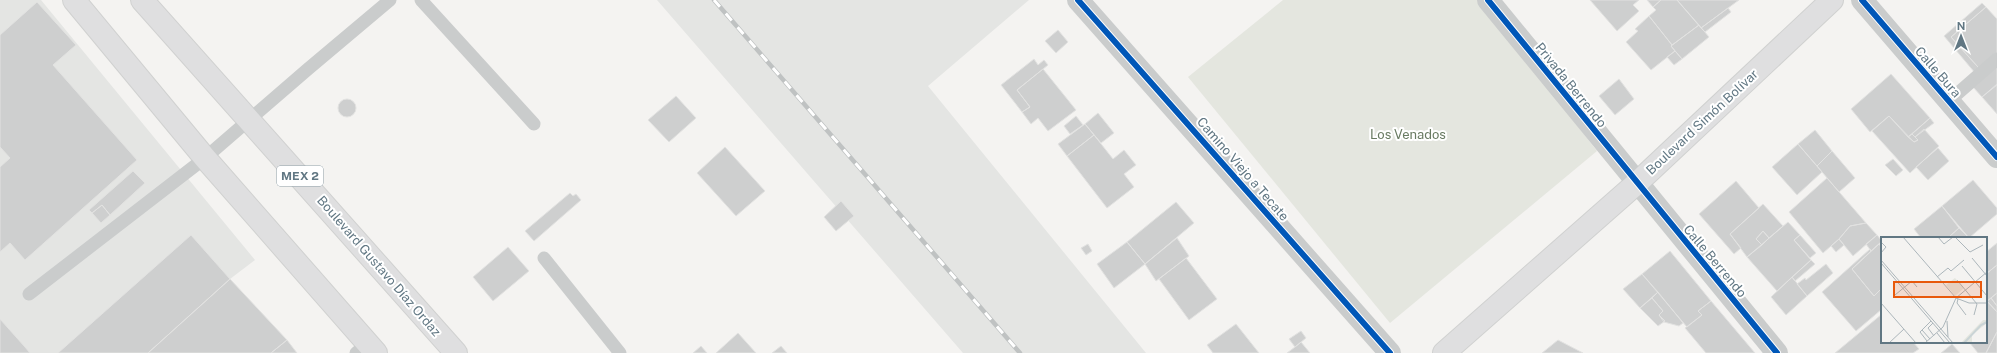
<svg xmlns="http://www.w3.org/2000/svg" width="1997" height="353" font-family="'Public Sans',sans-serif">
  <style>
    .built { fill: #e4e5e3 }
    .green { fill: #e4e6df }
    .building { fill: #cecfcf; stroke: #e2e2e1 }
    .lines { fill: none; stroke-linecap: round; stroke-linejoin: round }
    .primary-casing { stroke: #d0d1d0; stroke-width: 24 }
    .service { stroke: #cacccc; stroke-width: 13 }
    .minor { stroke: #cacccc; stroke-width: 22 }
    .primary { stroke: #dfdfe0; stroke-width: 22 }
    .rail-casing { stroke: #bfc2c2; stroke-width: 4.5 }
    .rail { stroke: #fff; stroke-width: 3; stroke-dasharray: 9; stroke-linecap: butt }
    .cycleway-casing { stroke: #fff; stroke-width: 8 }
    .cycleway { stroke: #0057b8; stroke-width: 6 }
    .labels { text-anchor: middle; dominant-baseline: central; stroke-width: 4; stroke-linejoin: round; paint-order: stroke }
    .shield { fill: #fff; stroke: #90a0a8; stroke-width: 1 }
    .shield-label { font-size: 12px; font-weight: bold; fill: #617783 }
    .street-label { font-size: 13px; fill: #617783; stroke: #fff }
    .park-label { font-size: 13px; fill: #687a61; stroke: #fff }
    .inset-river { fill: none; stroke: #cad4d6; stroke-width: 2 }
    .inset-road { fill: none; stroke: #acb6bb; stroke-width: 1 }
    .view { fill: #e8590c; fill-opacity: 0.15; stroke: #e8590c; stroke-width: 2 }
    .inset-edge { fill: none; stroke: #617783; stroke-width: 2 }
  </style>
  <rect width="100%" height="100%" fill="#f4f3f1"/>
  <path class="built" d="M0 0H41L255 260 230 279 297 353H0Z
    M657 0H1029L928 86 1146 353H963Z"/>
  <path class="green" d="M1283 0H1480L1597 151 1390 323 1188 77Z"/>
  <path class="building" d="M1590 0H1639L1633 5 1639 11 1617 31Z
    M1647 0H1661L1653 7Z
    M1661 0H1677L1699 25 1672 45 1649 16 1656 10 1653 7Z
    M1677 0H1739L1701 28Z
    M37 2 76 45 53 65 137 160 25 260 10 243 0 252V167L10 158 0 147V35Z
    M1982 3 1986 7 1951 37 1986 76 1981 80 1944 36Z
    M1986 7 1997 19V85L1982 97 1973 87 1986 76 1951 37Z
    M1728 8 1731 12 1705 32 1701 28Z
    M1649 16 1672 45 1671 46 1675 51 1651 70 1626 42 1638 31 1635 29Z
    M1699 25 1709 37 1682 59 1671 46Z
    M1058 30 1068 42 1056 53 1045 41Z
    M1675 51 1682 59 1674 65 1667 57Z
    M1034 59 1038 65 1044 60 1048 65 1017 90 1030 107 1022 112 1001 85Z
    M1043 69 1076 110 1048 131 1038 118 1031 124 1022 112 1030 107 1017 90Z
    M1891 74 1930 118 1908 137 1889 116 1870 132 1851 109Z
    M1619 79 1634 99 1615 115 1599 96Z
    M1997 84V114L1982 97Z
    M676 96 696 118 669 142 648 120Z
    M338 108a9 9 0 1 1 18 0a9 9 0 1 1-18 0Z
    M1098 113 1114 133 1101 143 1085 124Z
    M1076 116 1083 125 1070 134 1064 126Z
    M1889 116 1914 142 1918 140 1915 137 1924 129 1939 146 1910 173 1872 131Z
    M1930 118 1934 123 1915 137 1912 134Z
    M1085 124 1094 135 1067 156 1058 144Z
    M1815 130 1832 151 1817 166 1798 144Z
    M1912 134 1918 140 1914 142 1908 137Z
    M1094 135 1113 159 1124 150 1136 165 1124 174 1134 187 1107 208 1067 156Z
    M1798 144 1822 172 1797 195 1772 167Z
    M725 147 765 191 736 216 697 173Z
    M1938 148 1949 161 1928 180 1916 167Z
    M1832 151 1855 178 1839 192 1817 166Z
    M1893 159 1903 170 1896 176 1885 165Z
    M133 171 145 183 110 215 102 205 92 213 89 210Z
    M1827 178 1866 223 1850 226 1839 239 1823 253 1789 212Z
    M1973 180 1997 208V214L1969 238 1942 206Z
    M1736 181 1759 208 1730 234 1741 248 1734 254 1699 214Z
    M570 193 573 196 576 194 581 200 534 241 525 231Z
    M841 201 854 216 836 231 824 217Z
    M1176 202 1194 223 1145 264 1127 242Z
    M1763 204 1783 226 1769 238 1763 231 1756 239 1762 245 1747 257 1730 234Z
    M102 205 110 215 101 223 92 213Z
    M1942 206 1959 228 1950 236V238H1921L1914 229Z
    M1788 222 1800 235 1794 240 1811 260 1777 291 1747 257Z
    M1866 223 1877 235 1853 256 1839 239 1850 226Z
    M1959 228 1969 238H1953L1950 236Z
    M1763 231 1769 238 1762 245 1756 239Z
    M191 235 230 279 148 353H58Z
    M1800 235 1816 253 1810 258 1794 240Z
    M1877 235 1882 241 1871 251 1866 244Z
    M1177 238 1189 256 1156 281 1145 264Z
    M1839 239 1844 245 1836 252 1831 246Z
    M1127 242 1145 264 1114 288 1097 264Z
    M1997 243V265L1986 274V252Z
    M1088 244 1092 251 1086 255 1081 248Z
    M1879 244 1882 248V288L1874 296 1852 269Z
    M508 247 529 271 493 301 473 277Z
    M1870 249 1871 251 1852 269 1874 296 1882 288V309L1856 331 1822 292Z
    M1670 251 1711 301 1698 311 1702 315 1687 327 1642 274Z
    M1186 258 1217 299 1189 320 1159 279Z
    M1811 260 1815 264 1795 281 1792 277Z
    M1826 264 1833 273 1807 296 1797 284 1805 278 1806 280Z
    M1997 265V293L1986 302V274Z
    M1642 274 1658 292 1640 308 1623 289Z
    M1792 277 1807 296 1786 315 1771 297Z
    M230 279 287 340 271 353H148Z
    M1658 292 1683 323 1679 326 1664 322 1659 315 1663 311 1652 298Z
    M1997 293V306L1991 298Z
    M1652 298 1663 311 1659 315 1665 321 1658 326 1640 308Z
    M1991 298 1997 306V312L1987 301Z
    M1711 301 1755 353H1706L1685 328 1702 315 1698 311Z
    M1987 301 1997 312V332L1986 353H1978L1969 342H1986V302Z
    M1882 314V342H1913L1919 349 1913 353H1835Z
    M0 319 25 347 30 353H0Z
    M1236 324 1259 353H1213L1207 345Z
    M1301 331 1306 338 1295 347 1289 339Z
    M1997 332V353H1986Z
    M738 333 756 353H716Z
    M287 340 297 353H271Z
    M1558 340 1583 353H1542Z
    M1301 342 1310 353H1287L1295 347Z
    M1952 344 1960 353H1941Z
    M701 346 707 353H693Z
    M781 346 787 353H772Z"/>
  <g class="lines">
    <g class="primary-casing">
      <path id="primary" d="M74 0 205 158 376 353
        M142 0 456 353
        M1444 353 1637 183 1832 0"/>
    </g>
    <path class="service" d="M421 0 534 124
      M1949 101 1997 59
      M544 258 620 353
      M29 294 205 158 308 69 390 0
      M356 353 368 343"/>
    <path class="minor" d="M1078 0 1390 353
      M1488 0 1777 353
      M1862 0 1997 157"/>
    <use href="#primary" class="primary"/>
    <g class="rail-casing">
      <path id="rail" d="M714 0 1020 353"/>
    </g>
    <use href="#rail" class="rail"/>
    <g class="cycleway-casing">
      <path id="cycleway" d="M1078 0 1390 353
        M1488 0 1777 353
        M1862 0 1997 157"/>
    </g>
    <use href="#cycleway" class="cycleway"/>
  </g>
  <g class="labels">
    <rect class="shield" x="277" y="166" width="46" height="20" rx="3"/>
    <g class="shield-label">
      <text x="300" y="176">MEX 2</text>
    </g>
    <g class="street-label">
      <text transform="translate(1938 72) rotate(49)">Calle Bura</text>
      <text transform="translate(1571 85) rotate(51)">Privada Berrendo</text>
      <text transform="translate(1702 122) rotate(-43)">Boulevard Simón Bolívar</text>
      <text transform="translate(1243 169) rotate(49)">Camino Viejo a Tecate</text>
      <text transform="translate(1715 261) rotate(50)">Calle Berrendo</text>
      <text transform="translate(379 266) rotate(49)">Boulevard Gustavo Díaz Ordaz</text>
    </g>
    <g class="park-label">
      <text x="1408" y="134">Los Venados</text>
    </g>
  </g>
  <g transform="translate(1881 237)">
    <rect width="106" height="106" fill="#f4f3f1"/>
    <path d="M74 41 83 51 74 59 65 48ZM102 83H106V86L91 98V106H80Z" fill="#e4e6df"/>
    <path class="inset-river" d="M83 106 100 88 106 85"/>
    <path class="inset-road" d="M22 0 75 61 88 66H106M57 0 63 7 72 0M74 0 89 15 102 8M0 16 5 10 1 6M91 21 106 39M0 23 72 106M0 26 69 106M81 29 106 59M56 40 67 31 70 34 83 23M76 43 96 67 93 78M14 58 31 44 36 50M77 62 76 66 85 78M0 66 35 106M66 84 67 100M52 86 47 91 53 99M41 93 49 102M56 96 64 106M46 104 39 95 50 84M8 106 23 92M44 106 62 90 75 61 106 35"/>
    <path class="view" d="M13 45H100V60H13Z"/>
    <rect width="106" height="106" class="inset-edge"/>
  </g>
  <g transform="translate(1961 36)" stroke="#ffffff" stroke-width="3" paint-order="stroke">
  <path d="M0-3L7 15L0 10L-7 15Z" fill="#617783"/>
  <text y="-6" font-size="11" font-weight="bold" text-anchor="middle" fill="#617783">N</text>
  </g>
</svg>
